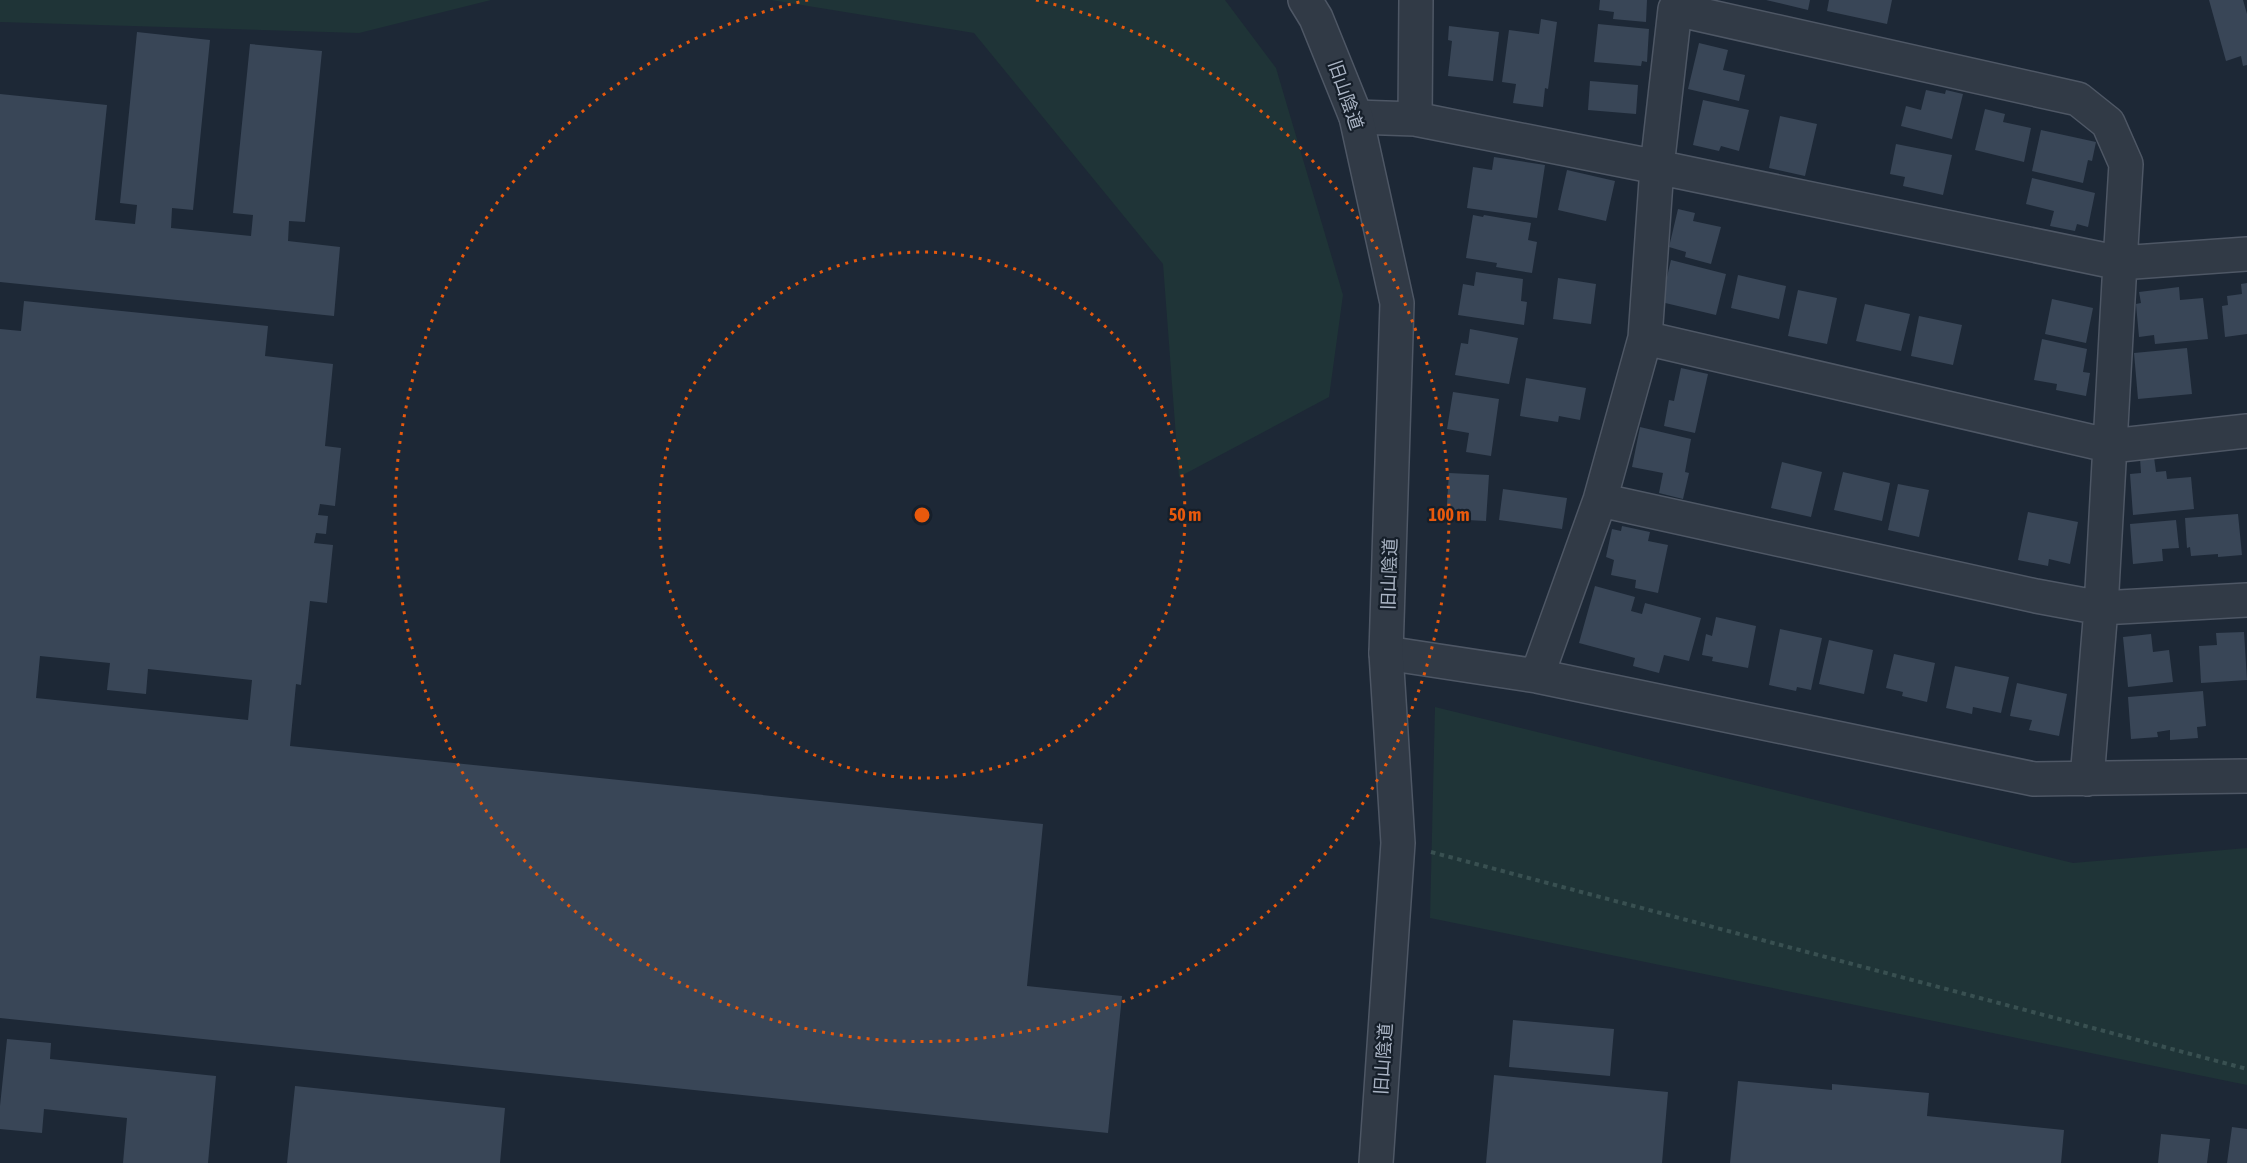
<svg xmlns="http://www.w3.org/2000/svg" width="2247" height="1163" font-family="'Asap Condensed','Noto Sans JP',sans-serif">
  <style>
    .green { fill: #1f3437 }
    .building { fill: #394657; fill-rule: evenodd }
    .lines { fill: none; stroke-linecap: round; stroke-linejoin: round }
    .minor-casing { stroke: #4e5765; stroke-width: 36 }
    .tertiary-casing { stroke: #4e5765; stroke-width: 36 }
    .path { stroke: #395051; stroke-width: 4; stroke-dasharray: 4.5 4.5; stroke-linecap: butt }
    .minor { stroke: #313a46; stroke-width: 33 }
    .tertiary { stroke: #313a46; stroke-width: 33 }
    .ring { fill: none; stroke: #e8590c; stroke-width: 3; stroke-dasharray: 3 6 }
    .labels { text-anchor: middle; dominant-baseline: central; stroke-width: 4.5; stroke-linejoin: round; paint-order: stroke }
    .street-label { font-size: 18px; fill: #aab4c4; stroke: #161f2a }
    .centre { fill: #e8590c; stroke: #161f2a; stroke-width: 3 }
    .ring-label { font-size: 18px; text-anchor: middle; font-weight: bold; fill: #e8590c; stroke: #161f2a; stroke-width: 4.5; stroke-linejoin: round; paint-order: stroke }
  </style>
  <rect width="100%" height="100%" fill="#1d2836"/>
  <path class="green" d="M0 0H491L359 33 0 22Z
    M771 0H1225L1276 68 1343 295 1329 397 1179 477 1163 264 974 33Z
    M1435 707 2073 863 2247 848V1085L1430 918Z"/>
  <path class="building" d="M1600 0H1647L1646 22 1613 19 1614 12 1599 10Z
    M1766 0H1810L1808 10Z
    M1829 0H1892L1887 24 1827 11Z
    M2209 0H2243L2247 14V65L2243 66 2241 56 2226 61Z
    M1541 19 1557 22 1548 89 1545 88 1543 107 1513 103 1516 84 1502 82 1509 30 1539 34Z
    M1598 24 1649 29 1647 62 1642 61 1641 66 1594 62Z
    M1449 26 1499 32 1493 81 1448 76 1452 41 1448 40Z
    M137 32 210 40 193 210 172 208 171 228 251 236 253 215 233 213 250 44 322 51 305 222 289 221 288 241 340 247 334 316 0 282V94L107 105 95 220 135 224 137 205 120 203Z
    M1699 43 1728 50 1723 70 1745 75 1739 101 1688 89Z
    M1590 81 1638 85 1636 114 1588 110Z
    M1926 90 1945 94 1946 90 1963 94 1952 139 1901 126 1906 106 1921 110Z
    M1703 100 1749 110 1739 151 1721 146 1719 151 1693 145Z
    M1985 109 2005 114 2003 122 2031 128 2024 162 1975 150Z
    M1780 116 1817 124 1805 176 1769 168Z
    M2041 130 2096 142 2092 161 2088 160 2083 183 2032 171Z
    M1896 144 1952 155 1943 195 1903 186 1905 177 1890 174Z
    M1494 157 1545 165 1537 218 1467 208 1473 167 1492 170Z
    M1567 170 1615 181 1606 221 1558 210Z
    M2032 178 2095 193 2088 227 2077 224 2075 231 2050 226 2054 211 2026 204Z
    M1678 209 1695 213 1693 221 1721 227 1711 264 1685 257 1686 252 1669 247Z
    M1473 215 1483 217 1484 215 1531 223 1528 240 1537 242 1532 273 1496 267 1497 263 1466 258Z
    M1671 260 1726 274 1716 315 1661 302Z
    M1476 272 1523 279 1521 301 1527 302 1524 325 1458 315 1463 284 1474 286Z
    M1738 275 1786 286 1779 319 1731 308Z
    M1558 278 1596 284 1591 324 1553 319Z
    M2247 283V334L2225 337 2222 306 2228 305 2227 296 2242 294 2241 284Z
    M2179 287 2180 300 2203 298 2208 339 2155 344 2154 335 2139 337 2136 304 2141 303 2139 292Z
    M1798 290 1837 298 1827 344 1788 336Z
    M2052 299 2093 308 2086 343 2045 334Z
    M24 301 268 326 265 356 333 364 325 446 341 448 335 506 320 504 318 515 328 516 326 534 316 533 314 543 333 545 327 603 310 601 301 685 296 684 290 746 1043 824 1027 986 1122 996 1108 1133 0 1018V329L21 331ZM40 656 110 663 107 690 146 694 148 669 252 680 248 720 36 698Z
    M1865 304 1910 314 1901 351 1856 341Z
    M1919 316 1962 325 1953 365 1911 356Z
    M1470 329 1518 338 1509 384 1455 375 1461 343 1468 344Z
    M2042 339 2087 349 2083 372 2090 373 2086 396 2056 390 2057 384 2034 380Z
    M2187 348 2192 394 2138 399 2134 353Z
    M1681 368 1708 374 1695 433 1664 426 1669 400 1674 401Z
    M1526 378 1586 388 1580 420 1559 416 1558 422 1520 416Z
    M1453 392 1499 399 1491 456 1466 452 1469 433 1447 429Z
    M1640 427 1691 439 1685 472 1689 473 1683 499 1659 493 1663 473 1632 467Z
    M2154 457 2156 472 2166 471 2167 479 2191 477 2194 509 2133 515 2130 474 2141 473 2140 458Z
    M1782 462 1822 472 1811 517 1771 508Z
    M1843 472 1890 483 1882 521 1834 510Z
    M1449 473 1489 475 1486 521 1446 519Z
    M1898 484 1929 490 1919 537 1888 530Z
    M1503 489 1567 498 1562 529 1499 520Z
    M2028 512 2078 522 2070 564 2049 559 2048 566 2018 560Z
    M2238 514 2242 555 2218 557V554L2191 556 2190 547 2187 548 2185 518Z
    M2176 520 2179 548 2162 549 2163 561 2133 564 2130 524Z
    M1622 526 1650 532 1648 541 1668 545 1658 593 1635 588 1636 580 1611 575 1614 560 1606 557 1612 529 1621 531Z
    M1595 586 1635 597 1631 611 1642 614 1645 603 1701 618 1689 661 1664 655 1659 673 1633 666 1635 658 1579 643Z
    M1716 617 1756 626 1748 668 1712 661 1713 657 1702 655 1706 634 1712 636Z
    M1780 629 1822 638 1811 690 1797 687 1796 691 1769 685Z
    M2244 632 2247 680 2201 683 2199 646 2217 645 2216 633Z
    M2151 634 2153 652 2169 650 2173 682 2128 687 2123 637Z
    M1829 640 1873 650 1864 694 1819 684Z
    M1894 654 1935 663 1927 702 1902 696 1903 692 1886 688Z
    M1955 666 2009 677 2001 713 1973 707 1972 714 1946 708Z
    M2017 683 2067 694 2059 736 2029 730 2032 720 2010 716Z
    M2203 691 2206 726 2197 727 2198 738 2170 740V730L2157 732 2158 737 2131 739 2128 697Z
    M1513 1020 1614 1029 1610 1076 1509 1067Z
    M7 1039 51 1043 50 1059 216 1076 208 1163H123L127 1118 44 1109 42 1133 0 1129V1106Z
    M1494 1075 1668 1092 1662 1163H1486Z
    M1738 1081 1832 1090V1084L1929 1093 1927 1116 2064 1130 2061 1163H1730Z
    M295 1086 505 1108 500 1163H287Z
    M2232 1127 2247 1129V1163H2227Z
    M2161 1134 2210 1139 2207 1163H2158Z"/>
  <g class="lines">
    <g class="minor-casing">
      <path id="minor" d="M1356 117 1415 119 1416 0
        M1415 119 1657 167 1675 9 2078 99 2108 123 2126 164 2120 263 2247 254
        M1645 338 2111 446 2247 431
        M1600 500 2036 596 2101 608 2247 600
        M1386 653 1537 676 2034 779 2247 776
        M1537 676 1600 500 1645 338 1657 167 2120 263 2101 608 2087 779"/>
    </g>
    <g class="tertiary-casing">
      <path id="tertiary" d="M1305 0 1316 18 1356 117 1397 303 1386 653 1398 843 1376 1163"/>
    </g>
    <path class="path" d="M1431 852 2247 1069"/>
    <use href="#minor" class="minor"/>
    <use href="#tertiary" class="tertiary"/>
  </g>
  <g class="ring">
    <circle cx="922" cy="515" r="263"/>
    <path d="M1036 0A527 527 0 1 1 808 0"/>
  </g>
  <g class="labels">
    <g class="street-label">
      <text transform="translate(1346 95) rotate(71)">旧山陰道</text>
      <text transform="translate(1389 574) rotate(-88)">旧山陰道</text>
      <text transform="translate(1383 1059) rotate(-86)">旧山陰道</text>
    </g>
  </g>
  <circle cx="922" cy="515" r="9" class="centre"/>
  <g class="ring-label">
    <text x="1185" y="521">50 m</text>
    <text x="1449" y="521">100 m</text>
  </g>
</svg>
